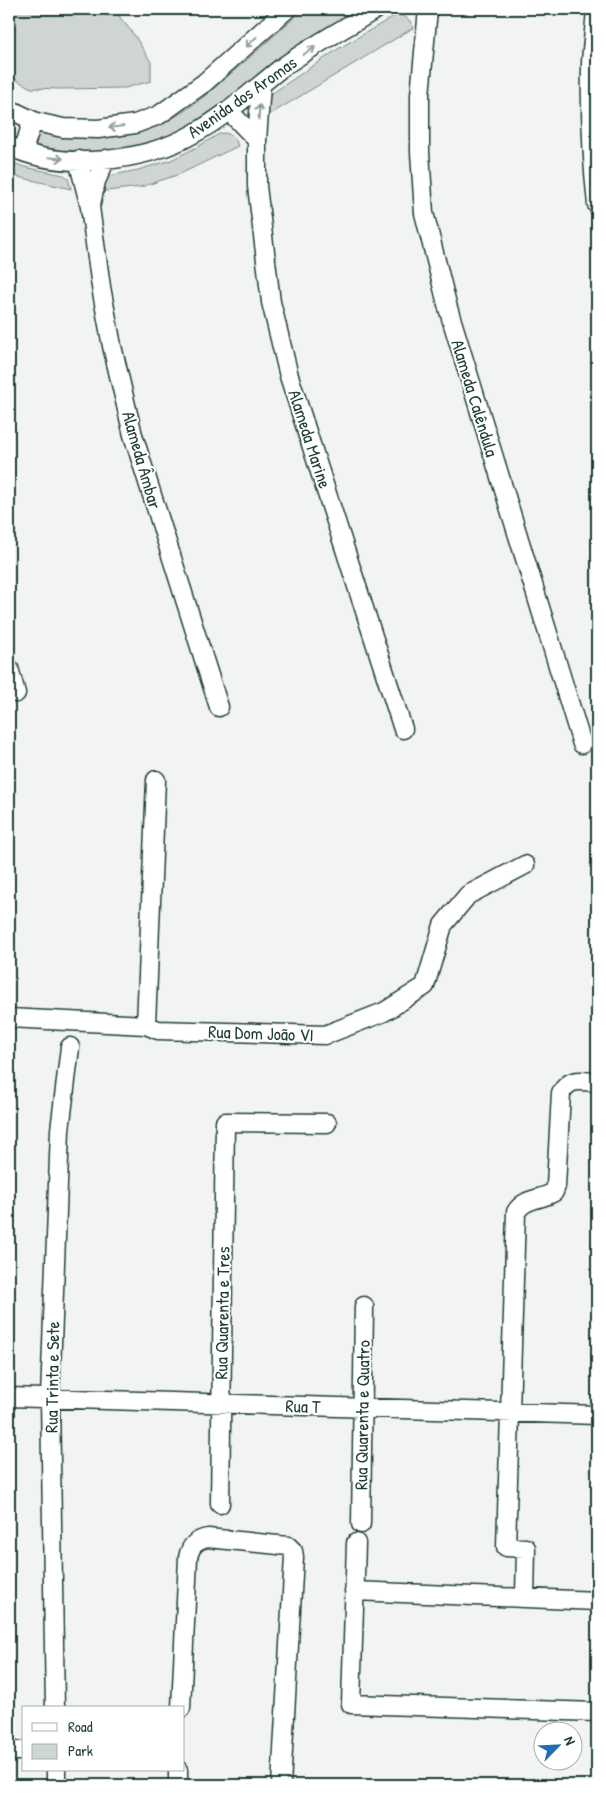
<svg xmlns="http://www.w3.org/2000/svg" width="606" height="1794" font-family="'Patrick Hand',sans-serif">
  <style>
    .green { fill: #ced5d3; stroke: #768984 }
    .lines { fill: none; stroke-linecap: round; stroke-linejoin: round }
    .minor-casing { stroke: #1f3d34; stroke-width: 21 }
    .minor { stroke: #fff; stroke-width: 18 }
    .oneway { stroke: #8f9e9a }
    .labels { text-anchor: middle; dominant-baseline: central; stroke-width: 4; stroke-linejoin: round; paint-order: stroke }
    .street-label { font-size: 18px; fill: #1f3d34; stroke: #fff }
  </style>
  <rect width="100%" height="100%" fill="#f2f3f3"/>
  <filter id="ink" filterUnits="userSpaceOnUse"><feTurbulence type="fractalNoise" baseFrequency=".02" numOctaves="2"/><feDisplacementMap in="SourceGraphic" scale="10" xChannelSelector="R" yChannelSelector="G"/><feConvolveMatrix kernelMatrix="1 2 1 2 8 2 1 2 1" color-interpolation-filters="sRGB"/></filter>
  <g filter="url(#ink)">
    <path class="green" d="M9 9H117L119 16 135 36 151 62V81L125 88 60 89 31 88 9 76Z
      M304 9H362L256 77 216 109 183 131 145 147 77 155 35 147 33 144 37 133 41 132C72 137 101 141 132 134 174 125 204 97 235 70 259 50 281 29 304 9Z
      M396 15 404 16 410 21 413 28 264 118 267 99 271 94 338 49Z
      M224 133C232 134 236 138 238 146L180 174 141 187 98 192 103 177 138 170 171 160 199 146 219 134Z
      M9 161 24 167 64 175 68 178 71 189 9 175Z"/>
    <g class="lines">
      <g class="minor-casing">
        <path id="minor" d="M428 9 420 95V152L424 213 448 308 582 744
          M596 9C595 27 592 45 591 63 590 110 592 158 597 205
          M261 85 257 140V186L271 302 289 376 403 729
          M9 109 36 122 63 128 98 129 135 124 159 115 204 83 287 9
          M229 111 257 140
          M9 146C62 172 145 162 195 133 226 116 252 91 280 69 310 47 344 29 376 9
          M23 151 30 129 36 122
          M78 160 90 207 101 287 112 346 133 435 219 707
          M91 204 96 181 106 159
          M9 668 16 693
          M9 1018 146 1025 158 1030 325 1035 384 1012 425 986 443 925 468 895 525 865
          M146 1025 156 780
          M9 1397 597 1415
          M220 1504 225 1122 327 1123
          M361 1524 364 1306
          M356 1543 351 1704 597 1712
          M354 1591 597 1601
          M525 1598 526 1548 506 1547 516 1212C524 1198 541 1200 554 1192L556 1186 561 1093C570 1077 581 1081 597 1082
          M55 1708 50 1398 60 1130 70 1047
          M181 1708 188 1558C190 1546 196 1540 208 1538L288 1546 293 1551 294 1557 281 1785
          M9 1751H24
          M56 1770V1785
          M178 1785V1770"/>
      </g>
      <use href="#minor" class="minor"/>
    </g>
    <defs><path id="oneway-shaft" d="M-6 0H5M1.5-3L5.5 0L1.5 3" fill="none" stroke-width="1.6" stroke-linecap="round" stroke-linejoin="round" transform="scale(1.25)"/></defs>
    <g class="oneway">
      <use href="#oneway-shaft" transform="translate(251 42) rotate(138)"/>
      <use href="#oneway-shaft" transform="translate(309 51) rotate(-32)"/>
      <use href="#oneway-shaft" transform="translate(259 112) rotate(-86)"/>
      <use href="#oneway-shaft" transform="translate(116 127) rotate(172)"/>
      <use href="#oneway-shaft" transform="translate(56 158) rotate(6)"/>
    </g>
  </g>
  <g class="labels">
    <g class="street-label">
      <text transform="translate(242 97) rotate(-35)">Avenida dos Aromas</text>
      <text transform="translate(475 398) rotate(73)">Alameda Calêndula</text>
      <text transform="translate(310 439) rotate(72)">Alameda Marine</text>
      <text transform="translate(142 460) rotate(74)">Alameda Âmbar</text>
      <text transform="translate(261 1033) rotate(2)">Rua Dom João VI</text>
      <text transform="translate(222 1313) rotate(-89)">Rua Quarenta e Tres</text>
      <text transform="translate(52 1377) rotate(-89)">Rua Trinta e Sete</text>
      <text transform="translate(303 1406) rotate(2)">Rua T</text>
      <text transform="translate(362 1415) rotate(-89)">Rua Quarenta e Quatro</text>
    </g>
  </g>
  <rect width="606" height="1794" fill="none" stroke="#fff" stroke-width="30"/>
  <rect x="15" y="15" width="576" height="1764" fill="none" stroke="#1f3d34" stroke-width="2" filter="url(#ink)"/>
  <rect x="22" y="1706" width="162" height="65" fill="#ffffff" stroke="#a5b1ae"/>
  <rect x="32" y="1723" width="25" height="8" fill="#ffffff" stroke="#a5b1ae"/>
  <text x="68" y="1732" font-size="15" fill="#1f3d34">Road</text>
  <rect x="32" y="1744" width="25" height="15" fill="#ced5d3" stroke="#a5b1ae"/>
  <text x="68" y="1756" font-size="15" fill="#1f3d34">Park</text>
  <g transform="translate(558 1746) rotate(66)"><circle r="24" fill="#ffffff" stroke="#a5b1ae"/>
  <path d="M0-4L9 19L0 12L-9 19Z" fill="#1f6fb2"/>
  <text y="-8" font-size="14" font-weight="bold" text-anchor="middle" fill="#1f3d34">N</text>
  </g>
</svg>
